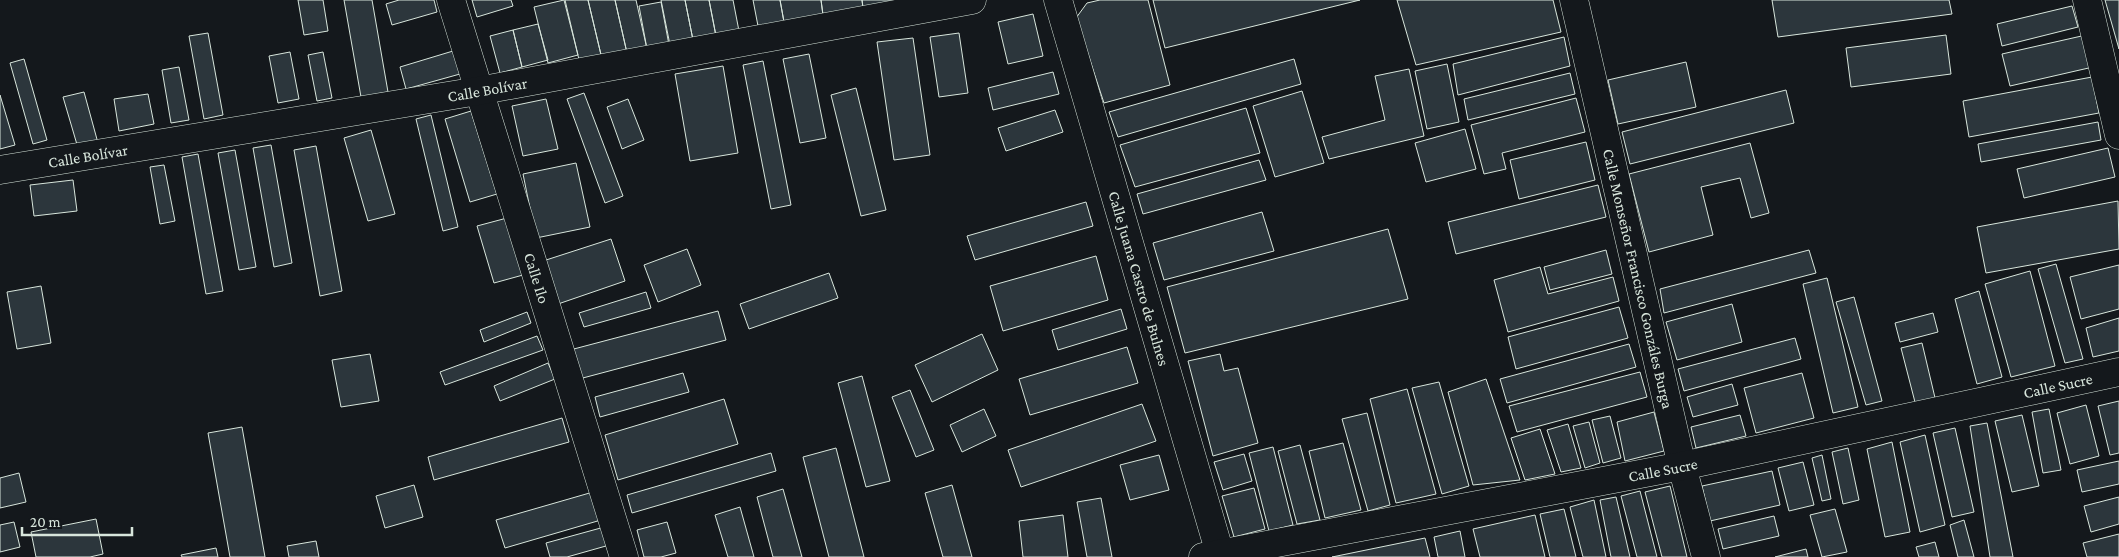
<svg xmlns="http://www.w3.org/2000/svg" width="2119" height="557" font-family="'Crimson Pro',serif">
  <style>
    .building { fill: #2c363c; stroke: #d8e6dc }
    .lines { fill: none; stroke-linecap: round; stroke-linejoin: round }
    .minor-casing { stroke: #d8e6dc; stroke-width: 29 }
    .tertiary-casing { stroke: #d8e6dc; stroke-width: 29 }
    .minor { stroke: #14181c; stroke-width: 28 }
    .tertiary { stroke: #14181c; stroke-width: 28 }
    .labels { text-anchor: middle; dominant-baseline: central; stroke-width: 4; stroke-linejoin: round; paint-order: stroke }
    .street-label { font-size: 16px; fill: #d8e6dc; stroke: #14181c }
  </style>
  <rect width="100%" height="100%" fill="#14181c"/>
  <path class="building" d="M298 0H323L328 31 304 35Z
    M344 0H372L388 92 361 97Z
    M399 0H434L437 12 392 25 386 4Z
    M472 0H511L513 6 477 17Z
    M564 0 578 55 548 63 534 7Z
    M565 0H588L602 59 580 64Z
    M588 0H615L627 53 602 59Z
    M615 0H636L647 49 627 53Z
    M661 0H685L693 40 670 45Z
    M685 0H709L716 36 693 40Z
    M709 0H733L739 31 716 36Z
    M753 0H780L784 22 758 26Z
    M780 0H821L823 15 784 22Z
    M821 0H862L863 8 823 15Z
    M862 0H893L894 4 863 8Z
    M1100 0H1148L1170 85 1104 103 1076 18 1087 3Z
    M1153 0H1360L1165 48Z
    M1397 0H1553L1561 32 1416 65Z
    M1772 0H1949L1952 14 1778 37Z
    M2105 0H2119V49Z
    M661 2 669 45 647 49 639 6Z
    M2072 6 2078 27 2002 46 1997 24Z
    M1033 14 1043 56 1008 64 998 22Z
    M538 24 548 60 522 67 513 30Z
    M513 30 522 67 500 73 490 36Z
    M208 33 223 115 204 119 189 36Z
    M959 33 968 93 939 97 930 37Z
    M1946 35 1951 74 1851 87 1846 48Z
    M2086 35 2093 67 2010 86 2002 54Z
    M1564 37 1570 66 1458 95 1453 64Z
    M913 38 930 155 894 160 877 42Z
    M453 51 460 74 406 89 400 67Z
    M290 52 299 99 278 103 269 56Z
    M323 52 332 98 317 101 308 55Z
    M809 54 826 138 800 143 783 59Z
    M24 59 47 140 33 144 10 63Z
    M1294 59 1301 84 1118 137 1109 112Z
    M763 61 791 205 771 209 743 65Z
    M1686 62 1696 107 1618 124 1608 80Z
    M1447 64 1459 122 1427 129 1415 71Z
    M723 66 738 153 690 161 675 74Z
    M179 67 189 120 171 123 162 70Z
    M1409 69 1424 136 1329 159 1322 137 1385 120 1375 76Z
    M1053 72 1059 94 993 110 988 88Z
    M1570 73 1575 94 1468 120 1464 99Z
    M2092 77 2099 113 1969 137 1963 101Z
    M856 88 886 210 861 216 831 95Z
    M1786 90 1794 123 1630 164 1622 132Z
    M1302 91 1324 163 1275 177 1253 106Z
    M84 92 98 143 78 148 63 97Z
    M584 93 623 196 605 203 567 99Z
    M148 94 154 124 119 131 114 99Z
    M0 95 15 145 0 149Z
    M1576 98 1585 132 1502 153 1506 169 1484 174 1471 125Z
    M546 99 558 149 523 156 512 106Z
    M628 99 644 140 622 149 607 107Z
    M1246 108 1260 153 1135 187 1120 145Z
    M1055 110 1063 132 1006 151 998 128Z
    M471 111 497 194 470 202 445 119Z
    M431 115 458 227 443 231 416 119Z
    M2098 122 2101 140 1981 162 1978 144Z
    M1465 129 1476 169 1426 182 1415 143Z
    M371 130 395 214 368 221 344 138Z
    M1586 142 1595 180 1519 199 1510 160Z
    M1750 143 1769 213 1751 218 1740 178 1701 187 1713 235 1649 252 1629 174Z
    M271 145 292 263 274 267 253 148Z
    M316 146 342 291 320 296 294 150Z
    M2108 148 2115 177 2024 198 2017 169Z
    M235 150 256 267 239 270 218 153Z
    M198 154 223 291 206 294 182 157Z
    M1259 160 1266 180 1143 214 1137 194Z
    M576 163 590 227 536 238 523 174Z
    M164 165 175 221 160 224 150 167Z
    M73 180 77 211 34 216 30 185Z
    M1598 185 1606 217 1456 254 1448 222Z
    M2118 201 2119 249 1986 273 1977 227Z
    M1086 202 1093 226 975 260 967 236Z
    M1262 212 1274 251 1164 280 1153 243Z
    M507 218 523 275 494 283 477 226Z
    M1388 229 1408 299 1185 353 1167 287Z
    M611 239 625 281 558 304 543 261Z
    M687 249 701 285 658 302 644 265Z
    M1606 250 1612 274 1550 290 1544 267Z
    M1809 250 1816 273 1664 313 1660 289Z
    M1096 256 1108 300 1003 331 990 286Z
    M2056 264 2083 359 2065 363 2038 269Z
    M2119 265V309L2081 319 2070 277Z
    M1540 267 1548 294 1613 277 1619 301 1508 332 1494 280Z
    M2030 271 2055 366 2011 377 1985 284Z
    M829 273 838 298 749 329 740 304Z
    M1827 278 1858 407 1833 413 1803 284Z
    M41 286 51 343 17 349 7 292Z
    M1979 291 2002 377 1977 384 1955 299Z
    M646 292 651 308 584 327 579 313Z
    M1854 297 1882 401 1866 405 1836 302Z
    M1732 304 1742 342 1677 360 1666 322Z
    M1619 307 1628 338 1516 369 1508 337Z
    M1121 309 1127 329 1058 350 1052 330Z
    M718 311 726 340 579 379 570 350Z
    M527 312 531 323 484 342 480 330Z
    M1933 313 1938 332 1900 342 1895 323Z
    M2119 318V351L2093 357 2086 328Z
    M982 334 998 370 932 402 915 365Z
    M537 336 543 350 445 385 440 372Z
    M1795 338 1801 359 1684 391 1678 369Z
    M1922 343 1936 402 1916 406 1901 348Z
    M1629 344 1636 367 1507 403 1500 379Z
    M1127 347 1138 383 1030 415 1019 379Z
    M370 354 379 401 341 407 332 360Z
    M1220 354 1224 371 1238 368 1258 443 1213 456 1188 361Z
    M548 363 555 379 500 401 494 386Z
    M1640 372 1647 397 1517 432 1509 406Z
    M683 373 689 392 600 417 595 397Z
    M1802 373 1814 418 1756 433 1744 388Z
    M862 376 890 481 866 487 838 383Z
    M1486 379 1520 480 1473 485 1448 392Z
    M1439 382 1469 486 1442 494 1412 388Z
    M1732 384 1738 405 1693 417 1687 397Z
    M1407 389 1436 494 1396 503 1370 399Z
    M910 390 934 450 916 457 892 397Z
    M724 399 738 444 618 480 605 435Z
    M2119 401V453L2110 455 2098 406Z
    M1142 404 1156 441 1021 487 1008 450Z
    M2086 405 2099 456 2070 464 2057 413Z
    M984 409 996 436 962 452 950 425Z
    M2049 409 2061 470 2043 473 2032 412Z
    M1654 412 1664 451 1625 461 1617 422Z
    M1367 413 1390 505 1368 511 1342 419Z
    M1740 415 1746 436 1696 448 1691 427Z
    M2022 415 2039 486 2012 492 1995 421Z
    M1610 416 1621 458 1603 463 1592 420Z
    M562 418 569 442 434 480 428 457Z
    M1589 422 1600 463 1585 468 1573 426Z
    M1987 423 2013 557H1990L1970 426Z
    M1568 424 1581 468 1561 472 1547 430Z
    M242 427 265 557H230L208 433Z
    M1955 428 1974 512 1952 517 1933 433Z
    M1540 429 1555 474 1525 480 1511 438Z
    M1925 435 1945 525 1920 532 1900 442Z
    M1892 442 1910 532 1885 537 1867 449Z
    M1343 443 1361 510 1325 518 1309 451Z
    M1300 445 1320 520 1297 524 1278 451Z
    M1273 447 1293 525 1269 531 1249 453Z
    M836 448 864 557H829L803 457Z
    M1848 448 1859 500 1843 504 1832 452Z
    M771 453 776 471 632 513 627 495Z
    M1244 454 1252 481 1223 490 1214 462Z
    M1159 455 1169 490 1130 500 1120 465Z
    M1822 455 1831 499 1822 501 1812 458Z
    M2119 461V484L2082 492 2077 470Z
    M1803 462 1814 505 1789 511 1778 468Z
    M1772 471 1780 505 1710 521 1702 486Z
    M19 473 26 502 0 508V478Z
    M414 485 423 517 385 528 376 496Z
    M952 485 972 557H943L925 493Z
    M1670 486 1687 557H1662L1645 492Z
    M1254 488 1265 529 1234 537 1222 496Z
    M783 489 802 557H773L757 497Z
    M1640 491 1657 557H1637L1621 496Z
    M593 492 601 520 505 548 496 520Z
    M1616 497 1630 557H1611L1600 500Z
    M2119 497V524L2091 532 2084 506Z
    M1101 498 1112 557H1087L1077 502Z
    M1594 500 1606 557H1583L1570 507Z
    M740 507 754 557H728L715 515Z
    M1564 509 1576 557H1550L1540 514Z
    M1835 509 1847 552 1822 557 1810 515Z
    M1063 515 1068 557H1023L1019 521Z
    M1535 515 1545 557H1480L1473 529Z
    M1774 516 1779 536 1723 549 1718 529Z
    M96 519 103 554 90 557H36L31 532Z
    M1964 520 1974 557H1958L1950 525Z
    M14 522 20 547 0 552V525Z
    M667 522 676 553 661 557H644L637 530Z
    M608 526 613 544 567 557H550L546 543Z
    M1460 531 1465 557H1438L1434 537Z
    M2119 534V557H2087L2083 543Z
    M1425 538 1430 557H1332Z
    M316 541 319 557H289L287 546Z
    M1935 542 1939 557H1919L1916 547Z
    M216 548 218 557H182L181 555Z
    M1806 549 1808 557H1775Z"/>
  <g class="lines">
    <g class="minor-casing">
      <g id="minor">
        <path id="s1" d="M451 0 624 557"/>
        <path id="s2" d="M1058 0 1221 557"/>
        <path id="s3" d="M1574 0 1682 466 1706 557"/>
        <path d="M2087 0 2119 135"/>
        <path id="s4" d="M1203 557 1682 466 2119 372"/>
      </g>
    </g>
    <g class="tertiary-casing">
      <g id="tertiary">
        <path id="s5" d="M0 170 478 91 972 0"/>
      </g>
    </g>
    <use href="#minor" class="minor"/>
    <use href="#tertiary" class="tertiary"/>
  </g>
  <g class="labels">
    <g class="street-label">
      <text stroke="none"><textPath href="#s5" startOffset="494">Calle Bolívar</textPath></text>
      <text stroke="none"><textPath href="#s5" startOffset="89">Calle Bolívar</textPath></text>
      <text stroke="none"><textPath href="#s1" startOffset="291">Calle Ilo</textPath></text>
      <text stroke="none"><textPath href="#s2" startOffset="290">Calle Juana Castro de Bulnes</textPath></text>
      <text stroke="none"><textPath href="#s3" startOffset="286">Calle Monseñor Francisco Gonzáles Burga</textPath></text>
      <text stroke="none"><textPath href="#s4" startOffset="872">Calle Sucre</textPath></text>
      <text stroke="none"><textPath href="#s4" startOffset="468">Calle Sucre</textPath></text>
    </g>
  </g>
  <path d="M22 527v8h110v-8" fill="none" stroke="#d8e6dc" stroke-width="2.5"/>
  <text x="30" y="527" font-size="15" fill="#d8e6dc" stroke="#14181c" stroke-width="4" paint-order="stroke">20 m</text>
</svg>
